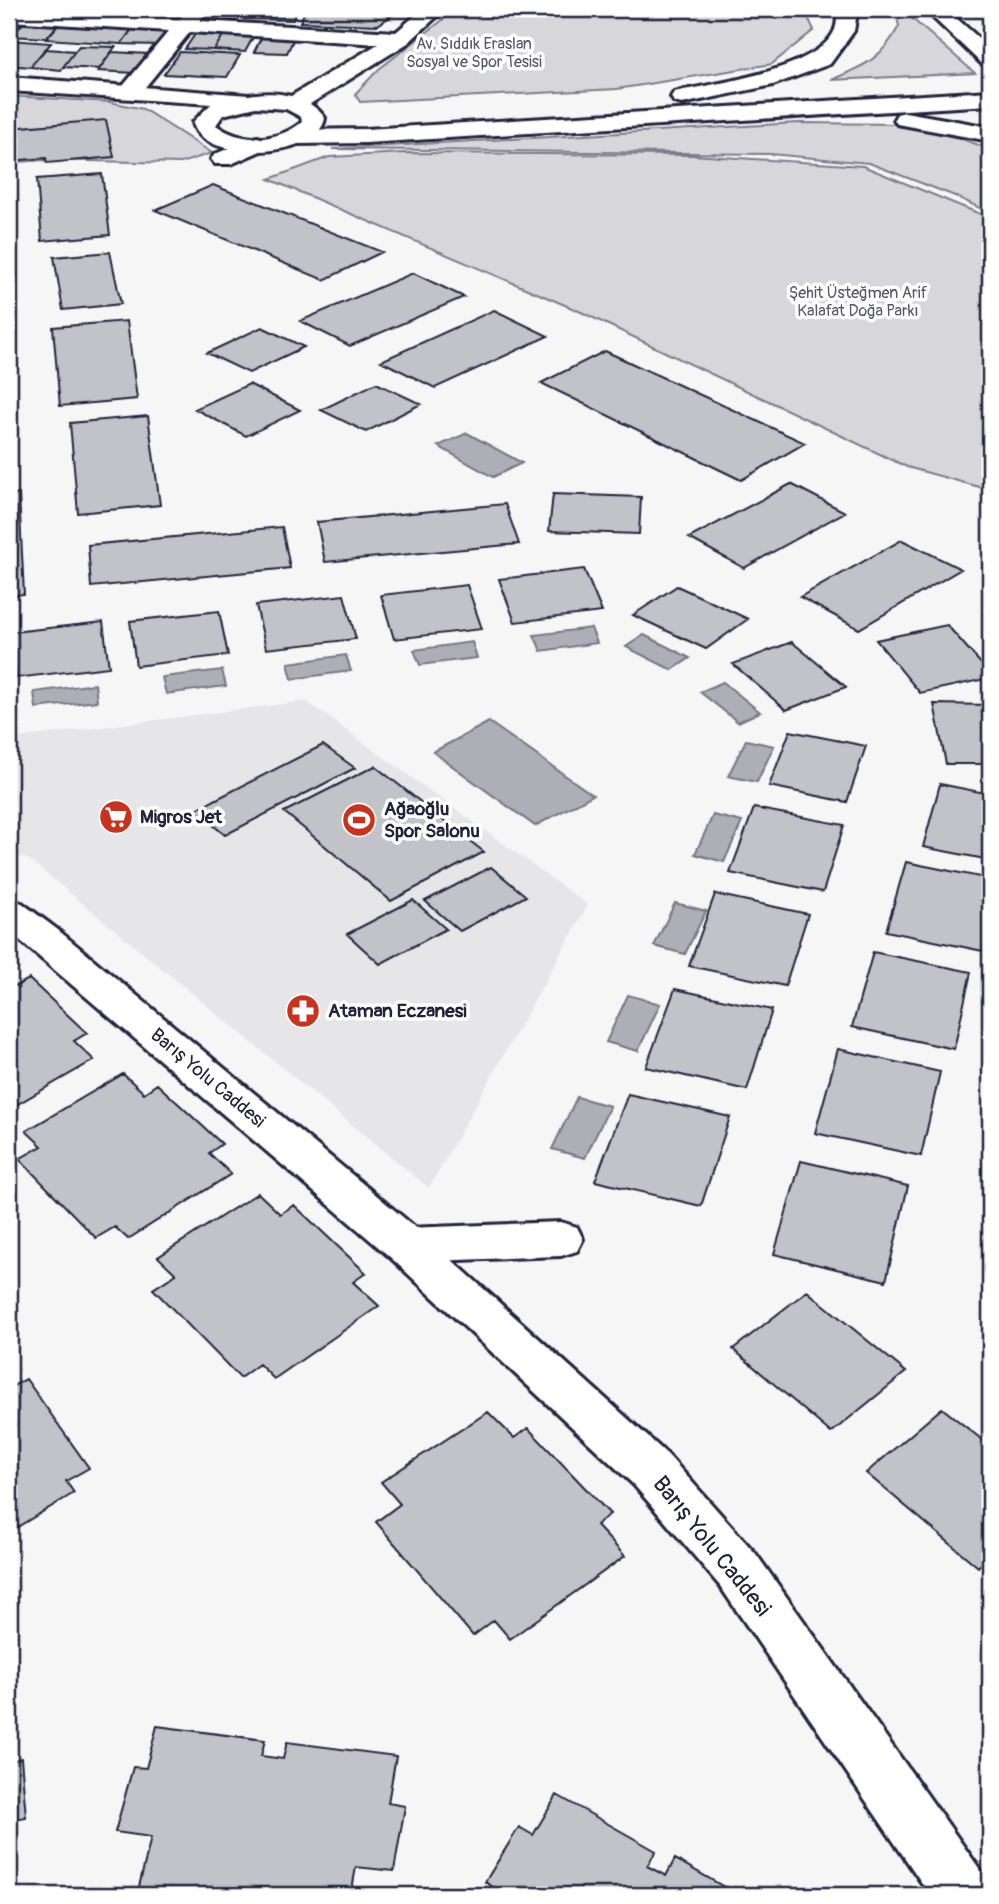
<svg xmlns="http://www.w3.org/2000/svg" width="999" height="1904" font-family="Pangolin,sans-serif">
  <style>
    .built { fill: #e6e6e9 }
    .green { fill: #d7d7db; stroke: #7c7c8b; stroke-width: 2 }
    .water { fill: #aeaeb7; stroke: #767685; stroke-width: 2 }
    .building { fill: #c2c2c9; stroke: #22223b; stroke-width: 2 }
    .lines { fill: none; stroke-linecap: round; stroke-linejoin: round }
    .minor-casing { stroke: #22223b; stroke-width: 6 }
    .major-casing { stroke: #22223b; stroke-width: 6 }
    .highway-casing { stroke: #22223b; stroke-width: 6 }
    .minor { fill: #fff; fill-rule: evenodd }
    .major { fill: #fff; fill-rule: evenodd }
    .highway { fill: #fff; fill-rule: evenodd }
    .labels { text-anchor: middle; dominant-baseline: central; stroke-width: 7; stroke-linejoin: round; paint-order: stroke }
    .far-park-label { font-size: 16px; fill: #58586b; stroke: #fff }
    .poi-label { font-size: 19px; font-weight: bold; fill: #22223b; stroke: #fff; text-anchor: start }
    .street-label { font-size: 19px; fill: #22223b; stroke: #fff }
    .near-street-label { font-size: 23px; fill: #22223b; stroke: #fff }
  </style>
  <rect width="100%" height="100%" fill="#f6f6f7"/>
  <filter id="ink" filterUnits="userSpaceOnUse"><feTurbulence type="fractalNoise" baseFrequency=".0143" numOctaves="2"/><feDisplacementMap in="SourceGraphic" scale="14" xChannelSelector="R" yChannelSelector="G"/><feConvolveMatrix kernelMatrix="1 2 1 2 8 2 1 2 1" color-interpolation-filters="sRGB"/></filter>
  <g filter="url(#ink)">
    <path class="built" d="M306 701 588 905 429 1188 31 861 9 850V739Z"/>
    <path class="green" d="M457 9H804L814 30 772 64 617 89 360 102 355 94 379 69Z
      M895 9H901L975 73 831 80C864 66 882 59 899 26Z
      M9 96 110 102 143 109 212 153 181 163 42 160 9 163Z
      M798 123 901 124 962 139 990 149V213L955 196 869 163 770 154 332 149Z
      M404 153 692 155 863 166 990 218V490L907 467 579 311 269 179 329 157Z"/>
    <path class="water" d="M467 433 522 463 493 477 438 446Z
      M591 628 597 643 541 651 534 635Z
      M644 635 690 658 672 670 626 647Z
      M472 642 477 658 420 665 414 650Z
      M346 655 351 671 292 679 288 663Z
      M222 670 226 686 166 694 162 677Z
      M723 682 760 712 738 722 700 692Z
      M95 684 97 701 36 708 34 692Z
      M489 722 593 795 535 826 433 752Z
      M746 740 774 746 757 782 728 776Z
      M713 815 742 822 724 862 695 854Z
      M675 903 706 911 685 954 654 946Z
      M628 995 660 1004 638 1051 606 1042Z
      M577 1097 610 1106 585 1158 552 1149Z"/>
    <path class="building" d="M84 9H172L170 12Z
      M208 9H242L236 20 202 19Z
      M248 9H298L293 20 244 19Z
      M306 9H401L378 25 300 22Z
      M26 19 61 22 46 38 11 36Z
      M9 20 25 21 9 39Z
      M61 22 135 25 121 44 46 39Z
      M134 27 168 28 157 45 121 44Z
      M227 29 257 30 245 52 214 50Z
      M198 30 226 31 214 50 185 49Z
      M264 32 296 34 287 53 254 52Z
      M9 40 51 43 30 67 9 65Z
      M79 46 115 47 99 69 63 67Z
      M45 49 75 51 61 70 30 67Z
      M112 52 148 54 136 73 98 71Z
      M180 52 240 55 227 77 164 74Z
      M106 120 114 157 47 163 46 158 9 161V128Z
      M102 174 110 235 42 241 37 179Z
      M213 185 382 252 324 280 155 210Z
      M110 252 121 304 63 310 54 257Z
      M413 273 464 297 350 346 300 321Z
      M494 310 548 336 435 388 381 361Z
      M9 315 13 392H9Z
      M127 321 137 399 60 406 53 327Z
      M262 327 304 347 249 373 207 353Z
      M605 351 805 443 741 480 541 383Z
      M376 383 421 404 366 432 321 410Z
      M249 384 300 410 246 436 195 409Z
      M148 416 160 505 78 513 70 423Z
      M791 484 845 512 744 568 689 538Z
      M19 494 24 594 9 596V495Z
      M553 494 641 497 639 534 549 531Z
      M505 504 519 544 325 562 317 522Z
      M282 527 290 568 91 587 88 545Z
      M902 540 961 569 859 629 800 597Z
      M584 569 602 612 515 622 499 579Z
      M467 585 482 629 394 639 381 595Z
      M677 586 748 619 706 649 633 615Z
      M344 595 356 639 266 649 256 605Z
      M219 611 228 655 136 666 130 621Z
      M103 622 109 667 16 678 13 632Z
      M947 625 990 674V678L920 693 876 640Z
      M792 642 846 687 786 710 733 664Z
      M934 704 990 705V764H946Z
      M790 731 866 746 847 802 769 786Z
      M323 745 355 768 225 835 195 810Z
      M375 766 484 852 391 901 284 812Z
      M940 784 990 794V860L923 847Z
      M754 808 844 825 823 892 730 873Z
      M906 862 990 879V918L983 951 886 931Z
      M491 867 526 896 460 931 425 901Z
      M715 894 808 914 785 986 689 966Z
      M413 900 446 929 380 964 347 934Z
      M873 952 971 972 954 1049 852 1027Z
      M29 979 87 1033 74 1041 94 1060 9 1109V980L16 986Z
      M675 989 772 1010 747 1090 646 1067Z
      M838 1049 940 1072 921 1156 815 1133Z
      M123 1074 144 1093 157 1084 222 1144 209 1153 231 1174 128 1239 115 1227 96 1238 19 1159 42 1146 26 1131Z
      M628 1094 730 1117 701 1206 595 1181Z
      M801 1161 908 1186 886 1281 774 1254Z
      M258 1193 280 1214 294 1205 366 1273 353 1282 379 1306 274 1379 259 1364 240 1378 153 1289 176 1274 158 1257Z
      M807 1291 906 1372 831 1433 733 1349Z
      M26 1379 89 1468 66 1481 74 1493 9 1532V1388Z
      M942 1408 990 1446V1555L978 1567 866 1473Z
      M488 1412 514 1438 528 1428 610 1514 596 1525 625 1556 510 1639 494 1620 473 1636 376 1522 400 1504 381 1482Z
      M157 1726 265 1740 261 1756 283 1759 287 1742 396 1756 388 1803 405 1806 394 1871 356 1867 351 1895H137L151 1837 115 1832 133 1767 146 1768Z
      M21 1758 26 1817 9 1820V1762Z
      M557 1795 656 1851 647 1866 666 1876 675 1859 738 1895H506L485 1882 519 1827 533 1835Z"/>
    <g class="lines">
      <g class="minor-casing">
        <path id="minor" d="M9 9 179 19 188 9H207L200 21 396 32 423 9H445L408 43 302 109H286L283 104 286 99 378 44 190 32 137 97H121L118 92 169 31 9 21Z
          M257 137 265 139 268 144 265 149 231 164H215L211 159 215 154Z
          M561 1222 577 1227 583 1239 577 1251 561 1256 406 1262 390 1257 384 1245 390 1233 406 1228Z"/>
      </g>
      <g class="major-casing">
        <path id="major" d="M9 77 249 95C276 90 309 95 325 118 319 160 199 163 193 122L211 104 9 91ZM256 107 286 109 301 117 302 122C278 142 241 144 216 125L223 115Z
          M9 899 22 903 58 930 422 1233 668 1455 756 1554 984 1875 990 1895H930L720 1586 634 1485 390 1257 9 931Z"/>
      </g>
      <g class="highway-casing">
        <path id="highway" d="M835 9H855L857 13 854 31 830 64 773 85 682 104 674 102 671 97 674 92C709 84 855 67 835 9Z
          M924 9H946L990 48V65L982 64Z
          M990 91V105L366 143 296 144 288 142 285 137 288 132 296 130 366 129Z
          M905 112 990 127V141L897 124 894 119 897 114Z"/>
      </g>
      <use href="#minor" class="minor"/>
      <use href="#major" class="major"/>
      <use href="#highway" class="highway"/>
    </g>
  </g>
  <defs>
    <g id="supermarket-disc" transform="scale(1.75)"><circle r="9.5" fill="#c8321e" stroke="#fff"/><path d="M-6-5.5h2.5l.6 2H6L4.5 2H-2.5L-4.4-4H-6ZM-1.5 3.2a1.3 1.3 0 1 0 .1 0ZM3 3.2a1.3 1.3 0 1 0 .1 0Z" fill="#fff"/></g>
    <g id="stadium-disc" transform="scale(1.75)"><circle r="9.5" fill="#c8321e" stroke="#fff"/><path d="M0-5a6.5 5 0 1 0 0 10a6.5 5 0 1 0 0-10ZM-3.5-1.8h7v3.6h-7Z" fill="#fff"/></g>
    <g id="pharmacy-disc" transform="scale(1.75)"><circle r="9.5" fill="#c8321e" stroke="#fff"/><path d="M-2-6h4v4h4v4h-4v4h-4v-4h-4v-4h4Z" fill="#fff"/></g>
  </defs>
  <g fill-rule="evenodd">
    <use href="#supermarket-disc" x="116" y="817"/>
    <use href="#stadium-disc" x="359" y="820"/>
    <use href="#pharmacy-disc" x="303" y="1011"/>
  </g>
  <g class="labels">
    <g class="far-park-label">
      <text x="474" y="44">Av. Sıddık Eraslan<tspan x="474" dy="18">Sosyal ve Spor Tesisi</tspan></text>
      <text x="858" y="293">Şehit Üsteğmen Arif<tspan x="858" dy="18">Kalafat Doğa Parkı</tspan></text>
    </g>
    <g class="poi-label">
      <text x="384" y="809">Ağaoğlu<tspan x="384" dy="22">Spor Salonu</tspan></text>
      <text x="140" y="817">Migros Jet</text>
      <text x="328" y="1011">Ataman Eczanesi</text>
    </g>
    <g class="street-label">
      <text transform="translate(208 1078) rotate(40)">Barış Yolu Caddesi</text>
    </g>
    <g class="near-street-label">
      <text transform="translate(712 1546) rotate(51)">Barış Yolu Caddesi</text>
    </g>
  </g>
  <rect width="999" height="1904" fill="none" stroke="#fff" stroke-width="35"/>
  <rect x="18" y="18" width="964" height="1869" fill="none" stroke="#22223b" stroke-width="2.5" filter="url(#ink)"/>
</svg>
